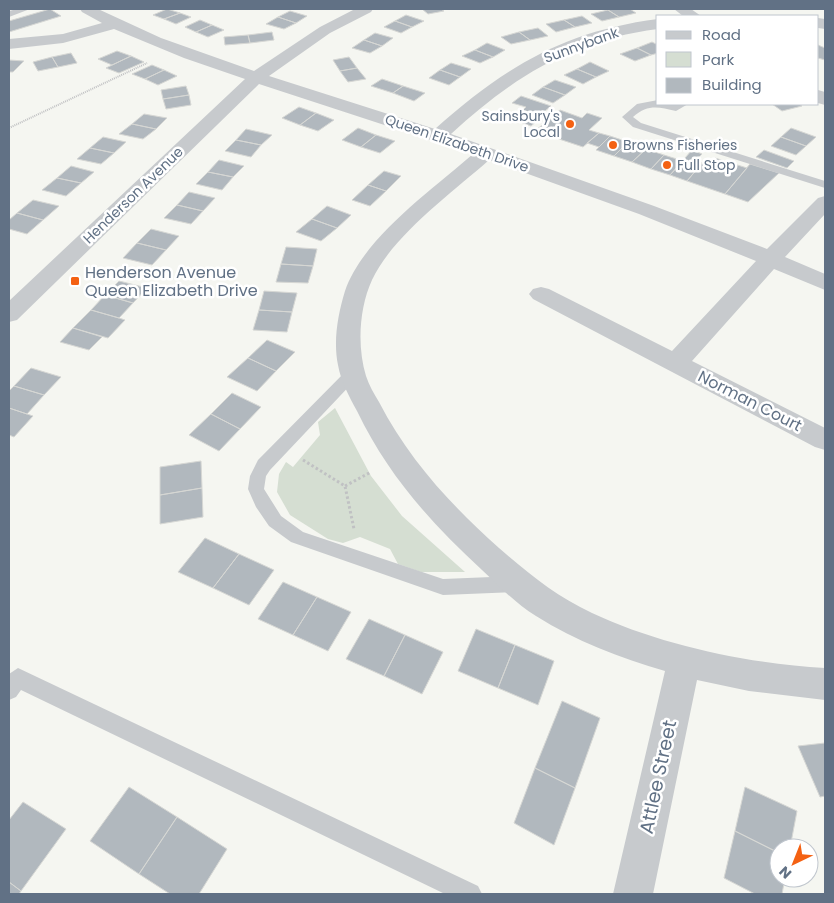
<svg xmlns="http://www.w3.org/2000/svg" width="834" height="903" font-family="Poppins,sans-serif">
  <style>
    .green { fill: #d5ded2 }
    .building { fill: #b1b8be; stroke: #d6d7d4 }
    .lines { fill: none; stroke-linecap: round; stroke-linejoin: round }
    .path-far1 { stroke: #c0c1c3; stroke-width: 2; stroke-dasharray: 1 1; stroke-linecap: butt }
    .path { stroke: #c0c1c3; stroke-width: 3; stroke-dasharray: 2.5 2.5; stroke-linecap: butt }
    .service { fill: #c7cacd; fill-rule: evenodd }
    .minor { fill: #c7cacd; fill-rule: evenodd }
    .poi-dot { fill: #f46112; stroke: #fff; stroke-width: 2 }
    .labels { text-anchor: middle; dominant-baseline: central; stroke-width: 5; stroke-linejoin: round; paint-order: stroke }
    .far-street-label { font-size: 14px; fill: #617185; stroke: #fff }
    .far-poi-label { font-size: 14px; fill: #617185; stroke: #fff; text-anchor: start }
    .poi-label { font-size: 16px; fill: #617185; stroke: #fff; text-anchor: start }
    .street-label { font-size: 16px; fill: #617185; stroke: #fff }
    .near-street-label { font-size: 19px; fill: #617185; stroke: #fff }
  </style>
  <rect width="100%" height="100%" fill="#f5f6f1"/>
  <path class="green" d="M335 408 371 476 402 516 465 572H421L398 564 390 549 360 537 343 543 328 539 290 515 277 492 279 474 286 462 293 467 320 435 318 422Z"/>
  <path class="building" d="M50 9 61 16 9 32V21Z
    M167 9 180 13 164 19 153 15Z
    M422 9H441L444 11 428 14Z
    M613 9H630L636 13 619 17 608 10Z
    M608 10 619 17 602 21 591 14Z
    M290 11 307 16 296 23 278 17Z
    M180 13 191 17 176 24 164 19Z
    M406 15 424 21 412 27 395 21Z
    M582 16 592 23 575 27 564 20Z
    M278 17 296 23 284 29 266 24Z
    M200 20 212 25 196 32 185 27Z
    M564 20 575 27 556 32 546 24Z
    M395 21 412 27 401 33 384 27Z
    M212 25 224 30 208 37 196 32Z
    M538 28 548 36 530 40 519 32Z
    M272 32 274 40 250 43 248 35Z
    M519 32 530 40 511 44 501 37Z
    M375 33 393 38 382 46 364 40Z
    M248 35 250 43 225 45 224 37Z
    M364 40 382 46 370 53 352 48Z
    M652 42 658 45V53L651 55 637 48Z
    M487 43 505 50 493 57 475 50Z
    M818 45 825 48V60L818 58Z
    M637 48 651 55 635 61 620 54Z
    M475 50 493 57 480 63 462 56Z
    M117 51 131 56 112 65 98 59Z
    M71 53 77 63 58 67 52 57Z
    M131 56 144 62 119 73 106 68Z
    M52 57 58 67 38 71 33 62Z
    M349 57 357 68 340 71 333 60Z
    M9 60 24 61 13 72H9Z
    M590 62 609 71 596 77 577 69Z
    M451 63 471 69 460 77 440 70Z
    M152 65 164 70 145 79 132 74Z
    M357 68 366 79 348 82 340 71Z
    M577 69 596 77 583 84 564 75Z
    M164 70 177 76 158 85 145 79Z
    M440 70 460 77 449 85 429 78Z
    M382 79 403 86 393 93 371 86Z
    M555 80 576 87 565 95 543 87Z
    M186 86 189 95 163 99 161 90Z
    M403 86 425 93 414 101 393 93Z
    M543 87 565 95 553 103 532 95Z
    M189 95 191 105 166 109 163 99Z
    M521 96 551 106 539 116 523 110 526 107 512 103Z
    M772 104H799L802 106 782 111Z
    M299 107 316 113 300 125 282 118Z
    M560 110 582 118 587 113 602 118 589 130 599 133 583 147 535 131Z
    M316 113 334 120 318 131 300 125Z
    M522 113 539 119 531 126 515 120Z
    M144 114 167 118 156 129 132 124Z
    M132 124 156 129 143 139 119 134Z
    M358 128 376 135 361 147 342 140Z
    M791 128 816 137 806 146 781 137Z
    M246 129 272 135 261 145 236 140Z
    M599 133 610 136 599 147 587 143Z
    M376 135 395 141 380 153 361 147Z
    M610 136 628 142 614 156 596 150Z
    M103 137 126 142 114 153 90 148Z
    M781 137 806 146 796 155 771 146Z
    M236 140 261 145 251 157 225 151Z
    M628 142 646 149 632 162 614 156Z
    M90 148 114 153 101 164 77 159Z
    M646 149 664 155 651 169 632 162Z
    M692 150 702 154 695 161 702 163 687 181 670 175Z
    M764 150 794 161 787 168 756 157Z
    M664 155 683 161 670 175 651 169Z
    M715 158 747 168 725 194 687 181 702 163 708 166Z
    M219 160 244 166 233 177 208 172Z
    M750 164 779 173 748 202 725 194Z
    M71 166 94 172 81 183 57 178Z
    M384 171 401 176 386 191 368 185Z
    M208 172 233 177 222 190 196 184Z
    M57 178 81 183 66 196 42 190Z
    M368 185 386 191 370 206 352 200Z
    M189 192 215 198 203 211 177 205Z
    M33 200 59 206 43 220 17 213Z
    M177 205 203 211 191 224 164 218Z
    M327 206 351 215 337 228 312 219Z
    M17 213 43 220 27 234 9 229V220Z
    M312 219 337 228 321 241 296 232Z
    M151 229 179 236 166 250 137 243Z
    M137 243 166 250 152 265 123 258Z
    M286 247 317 249 313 266 281 264Z
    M281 264 313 266 308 283 276 282Z
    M119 281 147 288 133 303 105 295Z
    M264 291 297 293 292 312 259 310Z
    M105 295 133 303 119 318 91 310Z
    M91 310 119 318 125 320 108 338 73 328Z
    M259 310 292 312 287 332 253 330Z
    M73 328 102 337 89 350 60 342Z
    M267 340 295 352 276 371 248 358Z
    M248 358 276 371 257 391 227 377Z
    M31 368 61 377 44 395 14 386Z
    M14 386 44 395 27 414 9 408V391Z
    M232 393 261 407 240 429 211 414Z
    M9 408 33 416 14 437 9 435Z
    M211 414 240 429 219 451 189 435Z
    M201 461 202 488 160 495V467Z
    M202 488 203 517 160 524V495Z
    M205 538 239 554 213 588 178 572Z
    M239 554 274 570 249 605 213 588Z
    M283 582 317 597 293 635 258 619Z
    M317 597 351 612 328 651 293 635Z
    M369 619 405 635 384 676 346 659Z
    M476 629 515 645 498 688 458 671Z
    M405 635 443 652 422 694 384 676Z
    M515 645 554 661 538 705 498 688Z
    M562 701 600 718 575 788 535 768Z
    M825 743V796L820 797 798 746Z
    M535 768 575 788 554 845 514 823Z
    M129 787 177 817 139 874 90 841Z
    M745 787 797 811 790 848H779V853L735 831Z
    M23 802 66 829 21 891 9 882V820Z
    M177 817 227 849 199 894H170L139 874Z
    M735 831 779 853V878H785L782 894H755L724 878Z
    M9 882 21 891 19 894H9Z"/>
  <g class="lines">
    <path class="path-far1" d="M9 128 147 63"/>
    <path class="path" d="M303 460 345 486 354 529
      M345 486 371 472"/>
    <path class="service" d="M17 9H30L9 17V11Z
      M658 100V104H688L676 111C658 107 648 104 633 117L641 123 825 181V188L633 127 622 117 637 104Z
      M352 369 357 370 359 374 357 378 270 470 266 476 264 489 281 516 303 532 443 579 519 576 526 578 528 584 526 590 519 592 443 595 291 542 269 526 256 507 248 489 250 476 258 460 347 370Z
      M18 668 478 886 482 894H445L21 690 16 697 9 700V674Z"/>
    <path class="minor" d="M80 9H98L161 38 254 71 320 27 355 9H373L371 12 330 33 269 76 435 129C505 67 564 31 658 19V29C572 40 513 77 451 134L654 206 767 249 818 198 825 196V214L785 257 825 274V290L774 269 692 361 825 428V450L815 447 533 299 529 294 533 289 541 287 549 289 672 351 756 261 639 214 489 160C452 193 393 235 372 280 359 308 357 347 366 376 369 385 374 394 379 402 409 460 451 505 499 548 529 574 556 596 592 613 660 645 750 664 825 668V700L749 691 697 680 653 894H613L665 671C621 658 575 641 536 616 516 604 499 586 482 570 429 521 388 475 357 411 349 396 341 382 338 365 333 341 338 314 345 291 363 238 432 190 473 154L259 84 17 320 9 322V301L245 79 184 58 114 29 63 43 9 49V39L63 34 102 23 82 12Z
      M674 9H691L701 16H683Z
      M818 18 825 19V29L818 28Z
      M818 90 825 92V105L818 103Z"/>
  </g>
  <g class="poi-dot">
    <circle cx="570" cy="124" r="5"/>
    <circle cx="613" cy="145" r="5"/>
    <circle cx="667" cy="165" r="5"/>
    <rect x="70" y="276" width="10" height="10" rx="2.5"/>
  </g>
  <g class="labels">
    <g class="far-street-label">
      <text transform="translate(581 45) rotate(-20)">Sunnybank</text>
      <text transform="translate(457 143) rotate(19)">Queen Elizabeth Drive</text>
      <text transform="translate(133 195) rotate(-44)">Henderson Avenue</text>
    </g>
    <g class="far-poi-label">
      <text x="560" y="116" text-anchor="end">Sainsbury's<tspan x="560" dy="16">Local</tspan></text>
      <text x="623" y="145">Browns Fisheries</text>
      <text x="677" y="165">Full Stop</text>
    </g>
    <g class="poi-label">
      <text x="85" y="272">Henderson Avenue<tspan x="85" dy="18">Queen Elizabeth Drive</tspan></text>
    </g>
    <g class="street-label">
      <text transform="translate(750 401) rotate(27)">Norman Court</text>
    </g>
    <g class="near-street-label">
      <text transform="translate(658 777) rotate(-78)">Attlee Street</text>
    </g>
  </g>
  <rect width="834" height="903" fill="none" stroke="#617185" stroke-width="20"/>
  <rect x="656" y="15" width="162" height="90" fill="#ffffff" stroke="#c0c6ce"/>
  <rect x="666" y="31" width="25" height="8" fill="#c7cacd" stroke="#c0c6ce"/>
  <text x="702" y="40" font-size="15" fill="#617185">Road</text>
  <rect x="666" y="52" width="25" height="15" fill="#d5ded2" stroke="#c0c6ce"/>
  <text x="702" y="65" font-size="15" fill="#617185">Park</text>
  <rect x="666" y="78" width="25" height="15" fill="#b1b8be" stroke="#c0c6ce"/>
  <text x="702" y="90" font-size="15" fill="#617185">Building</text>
  <g transform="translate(794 863) rotate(223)"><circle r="24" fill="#ffffff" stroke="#c0c6ce"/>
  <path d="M0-4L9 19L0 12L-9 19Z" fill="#f46112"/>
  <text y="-8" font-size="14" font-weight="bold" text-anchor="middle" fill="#617185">N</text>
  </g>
</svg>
